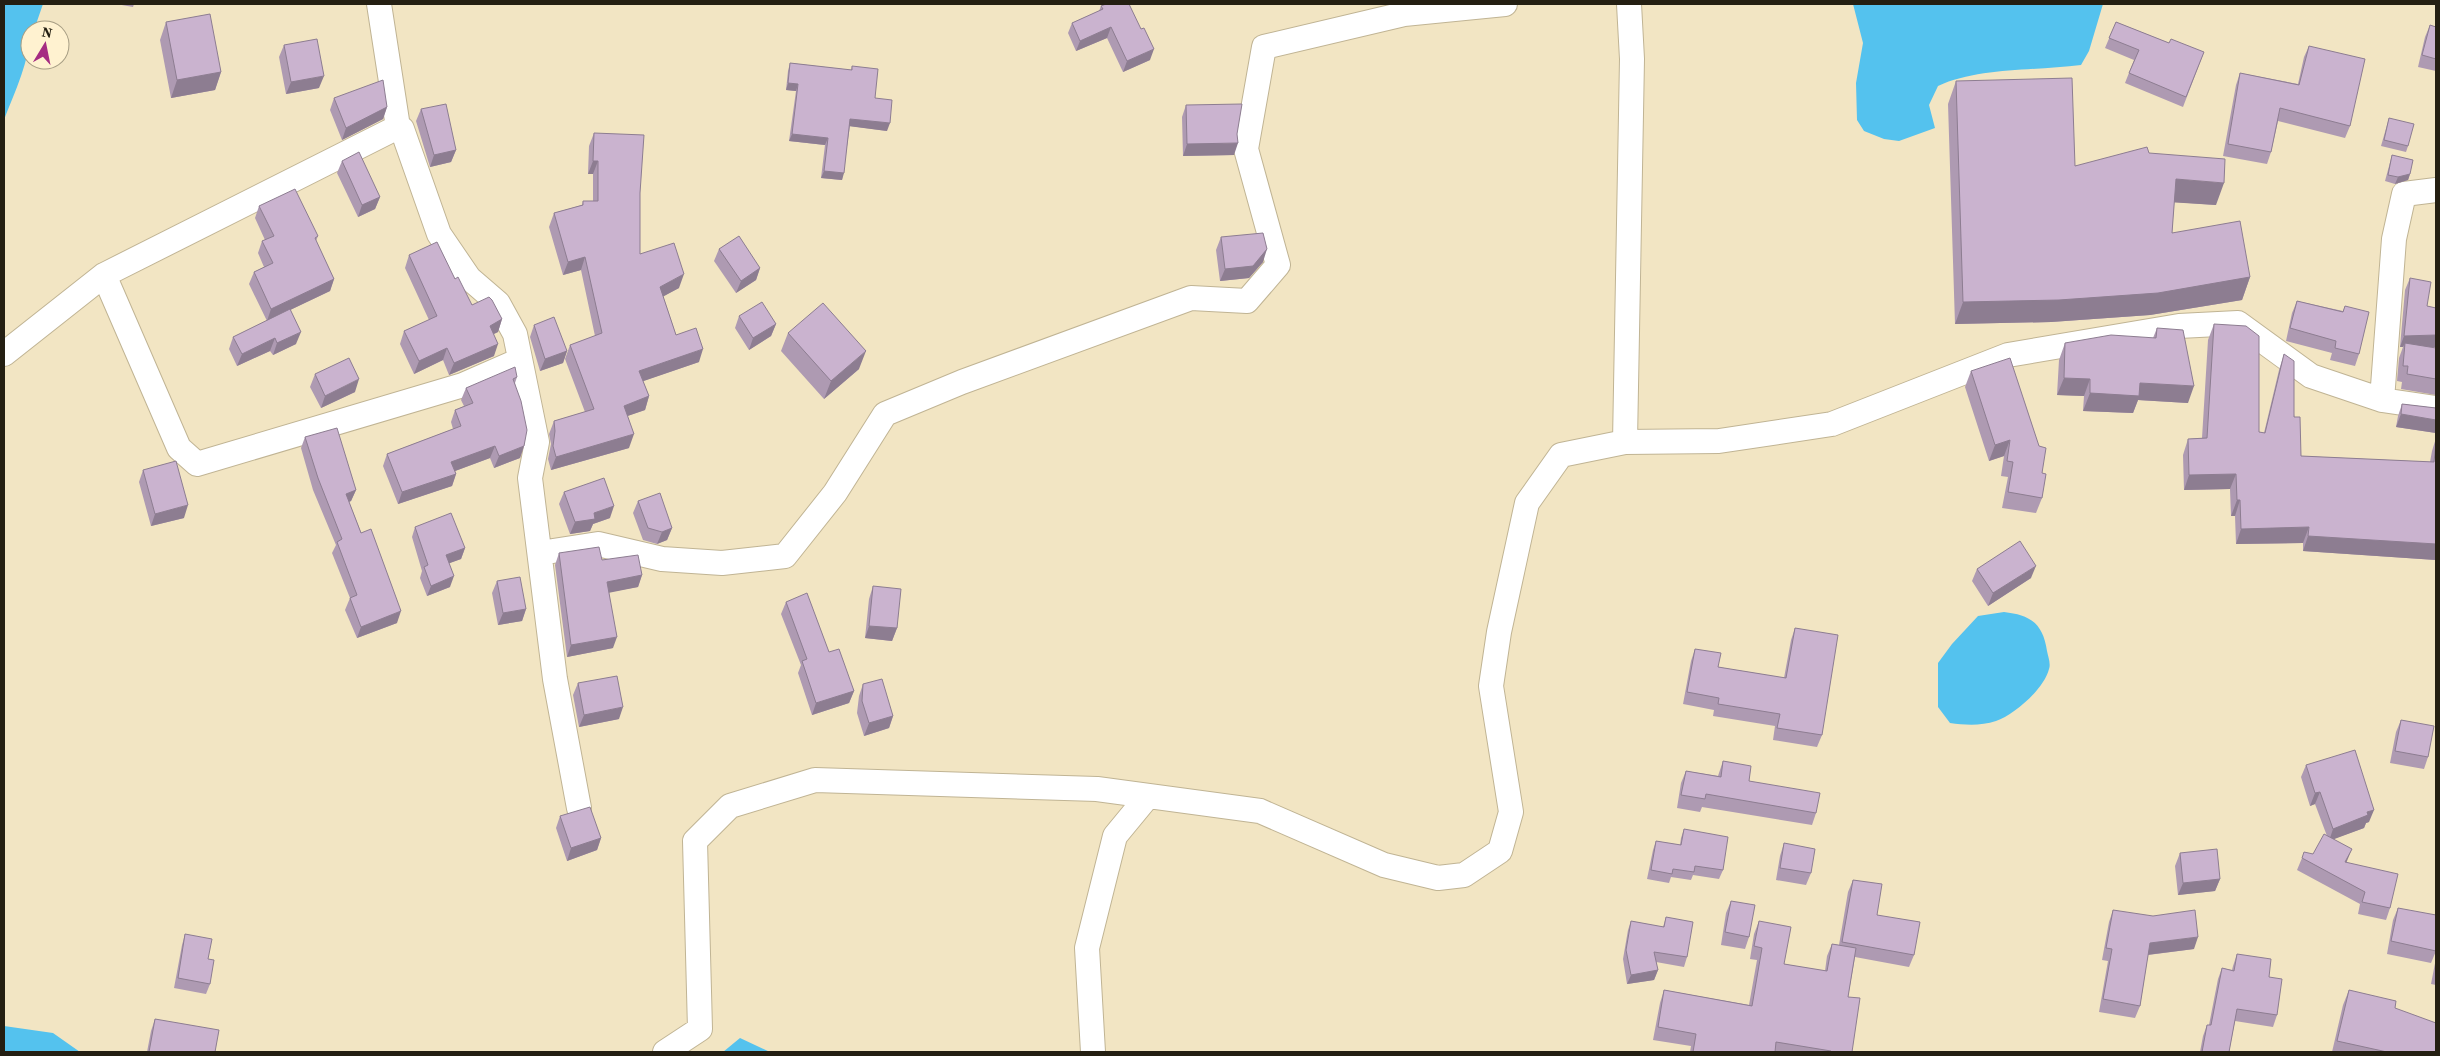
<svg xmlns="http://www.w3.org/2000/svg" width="2440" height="1056" font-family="'Source Serif 4',serif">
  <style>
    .water { fill: #54c2ee }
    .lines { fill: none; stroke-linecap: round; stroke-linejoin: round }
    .minor-casing { stroke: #c0b494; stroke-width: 26 }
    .minor { stroke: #fff; stroke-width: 24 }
    .wall { fill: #ae9ab2 }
    .shaded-wall { fill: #8d7d91 }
    .building { fill: #cab3cf; stroke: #8d7d91 }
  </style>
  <rect width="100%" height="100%" fill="#f2e5c3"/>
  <path class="water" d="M4 4H43L34 30H30C30 61 15 91 4 120Z
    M1853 4H2103L2089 51 2081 65C2035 71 1979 67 1938 86L1929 105 1935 128 1899 141 1884 139 1864 131 1857 120 1856 83 1863 43Z
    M2004 612C2030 615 2043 623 2047 651 2048 656 2051 664 2049 669 2044 689 2014 715 1996 721 1981 726 1965 725 1950 723L1938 707V663L1952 644 1978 616Z
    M4 1026 53 1033 80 1052H4Z
    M740 1038 770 1052H723Z"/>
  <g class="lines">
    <g class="minor-casing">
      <path id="minor" d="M379 4 398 127 402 129 439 234 469 278 498 303 515 334 537 442 530 478 555 679 579 808
        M104 275 179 448 197 464 463 385 520 360
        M4 354 104 275 398 127
        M2382 400 2394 239 2404 194 2436 190
        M1625 442 1632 59 1629 4
        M540 553 598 544 662 559 722 563 785 556 835 493 885 414 962 382 1191 298 1247 301 1278 265 1246 149 1264 47 1404 14 1505 4
        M665 1052 700 1029 695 841 730 806 815 780 1097 789 1260 811 1384 865 1438 878 1464 875 1500 851 1511 812 1491 686 1499 632 1527 503 1561 455 1625 442 1719 441 1832 424 2008 355 2179 326 2238 323 2311 376 2382 400 2436 408
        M1093 1052 1087 948 1115 836 1148 796"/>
    </g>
    <use href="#minor" class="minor"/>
  </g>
  <path class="wall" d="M116 4H134L133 7Z
    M1101 6 1150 60 1123 72 1107 38 1076 51 1068 33 1072 23 1099 11Z
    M166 22 221 72 215 90 171 98 160 40Z
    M2116 22 2169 43 2204 52 2183 107 2125 83 2134 60 2105 48Z
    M2430 25 2436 27V71L2418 67 2425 37Z
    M284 45 319 88 286 94 279 57Z
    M2309 46 2350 126 2345 138 2278 121 2271 152 2267 164 2223 156 2236 85 2240 73 2298 84 2304 57Z
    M790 63 851 70 852 66 875 98 887 131 850 126 842 180 821 178 825 145 789 141 796 91 786 90 788 71Z
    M1956 81 2075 166 2149 153 2216 205 2174 202 2172 233 2250 277 2242 300 2150 315 2051 322 1955 324 1948 104Z
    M334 98 387 107 383 119 342 140 330 110Z
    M1186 105 1234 155 1183 156 1182 117Z
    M421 109 456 150 451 162 430 167 416 121Z
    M2389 118 2408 146 2406 152 2381 146Z
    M594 133 640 193V254L679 288 663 296 676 335 699 362 643 381 649 396 645 410 627 416 629 448 551 470 548 459 551 444 549 434 554 421 585 412 565 359 570 345 595 336 581 270 563 275 549 227 554 213 582 205 583 201H593V174H588L589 146Z
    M2392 155 2410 174 2408 180 2395 184 2385 181Z
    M342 161 380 197 375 209 358 217 337 173Z
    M259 206 318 236 316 241 334 279 330 291 290 310 296 344 273 355 270 351 237 366 229 349 233 337 267 321 249 284 254 272 264 267 258 253 262 241 265 240 255 218Z
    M1221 237 1263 262 1249 278 1220 281 1216 250Z
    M719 249 760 268 756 280 736 293 714 261Z
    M409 255 455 279 472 305 502 319 498 332 494 334V356L449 375 443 360 414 374 400 344 404 331 429 320 405 268Z
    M2410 278 2427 306 2436 308V347H2429L2436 348V395L2401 389 2402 382 2397 381 2399 358 2403 347H2400L2405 290Z
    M2297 301 2343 311 2345 306 2359 354 2355 366 2330 360 2332 353 2286 341 2292 313Z
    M739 316 776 324 771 336 749 350 735 328Z
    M2214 324 2259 432 2264 433 2279 370 2284 354 2301 456 2430 462 2432 451 2436 438V560L2303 551V543L2236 544 2235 516H2231L2230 489 2184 490 2183 455 2188 439 2202 438 2208 340Z
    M534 325 567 351 563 363 540 371 530 337Z
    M2157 328 2188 403 2138 400 2133 413 2083 411 2084 396 2057 395 2059 360 2065 343 2153 338Z
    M788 333 859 369 824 399 781 351Z
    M1971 371 2042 473V498L2036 513 2002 508 2008 477 2001 476 2004 456 1989 461 1965 387Z
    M315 374 355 392 321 408 310 387Z
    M517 377 515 383 524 446 520 458 494 468 490 458 455 471 456 474 452 486 398 504 383 466 387 454 453 429 451 422 455 410 464 406 461 400 466 388Z
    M2402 404 2436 408V433L2396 427 2398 416Z
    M305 437 356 490 351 501 349 502 397 623 357 638 345 610 350 598 332 553 336 545 313 490 301 448Z
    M143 470 184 518 151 526 139 482Z
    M564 492 610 518 593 524 590 531 570 534 559 504Z
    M638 501 672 528 667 540 657 544 643 540 633 513Z
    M415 527 465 548 461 559 449 563 450 587 427 596 420 578 422 571 412 537Z
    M559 553 602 560 642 575 638 587 609 592 613 648 567 657 555 565Z
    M1977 569 2031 578 1988 606 1972 581Z
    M497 581 526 609 522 621 498 625 492 593Z
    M873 586 897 628 892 641 865 638 869 599Z
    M786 602 829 652 854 691 849 703 812 715 798 673 801 665 781 614Z
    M1795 628 1822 735 1817 747 1773 740 1775 726 1713 716 1714 710 1683 704 1691 661 1695 649 1718 667 1784 678 1791 640Z
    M578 683 619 719 579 727 573 695Z
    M863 684 893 716 889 728 864 736 857 713 859 696Z
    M2401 720 2428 757 2424 769 2390 763 2396 732Z
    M1723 761 1749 781 1816 813 1812 825 1702 807 1700 812 1677 808 1681 783 1686 771 1718 776Z
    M2306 765 2369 822 2366 823 2364 828 2333 839 2347 862 2390 908 2386 920 2358 914 2360 904 2297 870 2302 858 2313 854 2327 836 2315 804 2310 806 2301 777Z
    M560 816 601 838 597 850 567 861 556 828Z
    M1684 829 1723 870 1719 879 1693 875 1691 880 1671 877 1669 883 1647 879 1653 850 1656 841 1680 845 1681 838Z
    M1784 843 1811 873 1806 885 1776 880 1780 856Z
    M2180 853 2220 879 2215 891 2178 895 2175 866Z
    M1853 880 1877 915 1914 955 1909 967 1855 957 1848 997 1852 1052H1690L1691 1046 1653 1040 1660 1003 1664 990 1749 1005 1757 960 1750 959 1754 934 1759 921 1784 964 1825 971 1827 956 1832 944 1839 945 1848 892Z
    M1731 901 1749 937 1745 949 1721 945 1726 913Z
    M2398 908 2436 951 2431 963 2387 954 2393 920Z
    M2113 910 2194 949 2148 955 2140 1006 2135 1018 2099 1012 2108 961 2102 960 2109 922Z
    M1666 917 1687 957 1684 967 1656 962 1658 970 1654 980 1627 984 1623 959 1628 930 1631 921 1663 927Z
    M185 934 208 959 210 984 206 994 174 988 182 945Z
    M2237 954 2269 977 2277 1015 2273 1027 2235 1021 2229 1052H2200L2203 1036 2207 1025H2209L2218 979 2222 968 2232 970 2233 966Z
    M2436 958V985L2431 984Z
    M2349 990 2395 1008 2436 1052H2332L2343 1005Z
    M155 1019 215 1052H147L151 1031Z"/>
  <path class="shaded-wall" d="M1111 27 1107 38 1076 51 1080 41Z
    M1154 49 1150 60 1123 72 1127 61Z
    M221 72 215 90 171 98 177 80Z
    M324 76 319 88 286 94 291 82Z
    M788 83 798 84 796 91 786 90Z
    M387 107 383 119 342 140 346 128Z
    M850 119 890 123 887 131 848 126Z
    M792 134 828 138 825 145 789 141Z
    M1238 143 1234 155 1183 156 1187 144Z
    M456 150 451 162 430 167 434 155Z
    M593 161H598L593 174H588Z
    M824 171 844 173 842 180 821 178Z
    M2410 174 2408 180 2395 184 2398 177Z
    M2176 179 2224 183 2216 205 2168 202Z
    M380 197 375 209 358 217 362 205Z
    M1267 249 1263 262 1249 278 1220 281 1225 269Z
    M585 257 581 270 563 275 568 262Z
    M760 268 756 280 736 293 741 281Z
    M684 274 679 288 655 301 660 287Z
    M2250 277 2242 300 2150 315 2051 322 1955 324 1963 302Z
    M334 279 330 291 267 321 271 309Z
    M502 319 498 332 485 338 490 326Z
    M776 324 771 336 749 350 753 338Z
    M301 332 296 344 273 355 277 343Z
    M2436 335V347H2404L2405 343 2403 347H2400L2404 336Z
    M275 338 270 351 237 366 242 354Z
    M498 344 494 356 449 375 454 363Z
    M447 348 443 360 414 374 419 361Z
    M703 349 699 362 635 384 639 371Z
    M567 351 563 363 540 371 545 359Z
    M866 351 859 369 824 399 831 381Z
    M2064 378 2090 379 2084 396 2057 395Z
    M359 379 355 392 321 408 325 396Z
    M2140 383 2194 386 2188 403 2138 400 2133 413 2083 411 2090 393Z
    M649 396 645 410 619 419 624 406Z
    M2401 414 2436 420V433L2396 427Z
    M634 434 629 448 551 470 556 457Z
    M2010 440 2004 456 1989 461 1995 445Z
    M495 446 490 458 447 474 451 462Z
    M524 446 520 458 494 468 499 456Z
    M456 474 452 486 398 504 402 492Z
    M2236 474 2230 489 2184 490 2189 475Z
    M356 490 351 501 341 505 346 494Z
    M2237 500H2240L2235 516H2231Z
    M188 505 184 518 151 526 155 514Z
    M614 506 610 518 593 524 590 531 570 534 575 522 594 513Z
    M2309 527 2303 543 2236 544 2241 529Z
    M672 528 667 540 657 544 662 532Z
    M2308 536 2436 544V560L2303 551Z
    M465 548 461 559 442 566 446 555Z
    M2036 566 2031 578 1988 606 1993 593Z
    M642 575 638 587 603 594 607 582Z
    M454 576 450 587 427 596 431 586Z
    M526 609 522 621 498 625 503 613Z
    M401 611 397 623 357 638 361 627Z
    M869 626 897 628 892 641 865 638Z
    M617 637 613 648 567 657 571 645Z
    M854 691 849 703 812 715 816 703Z
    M623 707 619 719 579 727 584 715Z
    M893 716 889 728 864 736 869 723Z
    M2320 792 2315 804 2310 806 2315 793Z
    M2374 810 2369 822 2366 823 2364 828 2329 841 2333 829 2367 812Z
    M601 838 597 850 567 861 571 848Z
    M2352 849 2347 861 2340 874 2345 862Z
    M2220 879 2215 891 2178 895 2183 883Z
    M2198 937 2194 949 2146 955 2150 943Z
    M1658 970 1654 980 1627 984 1631 975Z"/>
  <path class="building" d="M1106 4H1129L1141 29 1144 28 1154 49 1127 61 1111 27 1080 41 1072 23 1103 9 1101 6Z
    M210 14 221 72 177 80 166 22Z
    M2116 22 2169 43 2171 39 2204 52 2186 97 2129 73 2139 50 2109 38Z
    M2430 25 2436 27V59L2422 55Z
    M317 39 324 76 291 82 284 45Z
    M2309 46 2365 59 2350 126 2280 108 2271 152 2228 144 2240 73 2299 85Z
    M790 63 852 70V66L878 69 875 98 892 100 890 123 850 119 844 173 824 171 828 138 792 134 798 84 788 83Z
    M2072 78 2075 166 2147 147 2149 153 2225 159 2224 183 2176 179 2172 233 2240 221 2250 277 2158 293 2059 300 1963 302 1956 81Z
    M383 80 387 107 346 128 334 98Z
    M446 104 456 150 434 155 421 109Z
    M1242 104 1237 134 1238 143 1187 144 1186 105Z
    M2389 118 2414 124 2408 146 2384 140Z
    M594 133 644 135 640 193V254L674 243 684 274 660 287 676 335 696 328 703 349 639 371 649 396 624 406 634 434 556 457 553 446 555 431 554 421 594 409 570 345 602 333 585 257 568 262 554 213 583 205V201H598V161H593Z
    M359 152 380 197 362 205 342 161Z
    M2392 155 2413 160 2410 174 2398 177 2388 175Z
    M295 189 318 236 315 238 334 279 271 309 254 272 273 263 262 241 274 236 259 206Z
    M1263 233 1267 249 1253 266 1225 269 1221 237Z
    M739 236 760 268 741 281 719 249Z
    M437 242 455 279 458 277 472 305 489 297 492 300 502 319 490 326 498 344 454 363 447 348 419 361 404 331 437 316 409 255Z
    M2410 278 2431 282 2427 306 2436 308V335L2404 336Z
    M2297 301 2343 312 2345 306 2369 312 2359 354 2335 348 2336 341 2290 328Z
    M762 302 776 324 753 338 739 316Z
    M823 303 866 351 831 381 788 333Z
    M290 309 301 332 277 343 275 338 242 354 233 337Z
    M554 317 567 351 545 359 534 325Z
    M2214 324 2246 326 2259 336V432L2265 433 2284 354 2294 361V417H2300L2301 456 2434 462 2436 443V544L2308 536 2309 527 2241 529 2240 500H2237L2236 474 2189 475 2188 439 2207 438Z
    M2157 328 2183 330 2194 386 2140 383 2139 396 2090 393V379L2064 378 2065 343 2111 335 2156 338Z
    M2405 343 2436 348V379L2407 374 2408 366H2403Z
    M349 358 359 379 325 396 315 374Z
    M2010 358 2039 446 2046 448 2042 473 2046 474 2042 498 2008 492 2013 462 2007 461 2010 440 1995 445 1971 371Z
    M515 367 517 377 513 379 521 401 527 430 524 446 499 456 495 446 451 462 456 474 402 492 387 454 461 426 455 410 473 403 466 388Z
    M2402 404 2436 408V420L2401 414Z
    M337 428 356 490 346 494 361 533 371 529 401 611 361 627 350 598 357 595 337 542 342 539 318 478 305 437Z
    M176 461 188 505 155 514 143 470Z
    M604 478 614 506 594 513 595 519 575 522 564 492Z
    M660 493 672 528 662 532 648 528 638 501Z
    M451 513 465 548 446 555 454 576 431 586 424 567 428 565 415 527Z
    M2020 541 2036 566 1993 593 1977 569Z
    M599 547 602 560 638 555 642 575 607 582 617 637 571 645 559 553Z
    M520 577 526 609 503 613 497 581Z
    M873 586 901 589 897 628 869 626Z
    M807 593 829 652 839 649 854 691 816 703 802 661 807 659 786 602Z
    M1795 628 1838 635 1822 735 1777 728 1780 714 1718 704 1719 698 1687 692 1695 649 1721 653 1718 667 1786 678Z
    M617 676 623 707 584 715 578 683Z
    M882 679 893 716 869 723 862 701 863 684Z
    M2401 720 2434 726 2428 757 2395 751Z
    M2355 750 2374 810 2367 812 2368 815 2333 829 2320 792 2315 793 2306 765Z
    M1723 761 1751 766 1749 781 1820 793 1816 813 1706 794 1705 799 1681 795 1686 771 1721 777Z
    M590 807 601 838 571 848 560 816Z
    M1684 829 1728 837 1723 870 1695 866 1694 872 1673 869 1672 874 1651 870 1656 841 1681 845Z
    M2324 834 2352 849 2345 862 2398 874 2390 908 2362 902 2365 892 2302 858 2304 852 2313 854Z
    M1784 843 1815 849 1811 873 1780 868Z
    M2217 849 2220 879 2183 883 2180 853Z
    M1853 880 1882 884 1877 915 1920 922 1914 955 1842 942Z
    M1731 901 1755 905 1749 937 1725 932Z
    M2398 908 2436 915V951L2391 941Z
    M2113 910 2153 916 2195 910 2198 937 2150 943 2140 1006 2103 999 2112 949 2106 948Z
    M1666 917 1693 922 1687 957 1654 952 1658 970 1631 975 1626 950 1631 921 1664 927Z
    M1759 921 1791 927 1784 964 1827 971 1832 944 1856 948 1848 997 1860 998 1852 1052H1830L1831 1051 1776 1042 1775 1052H1693L1696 1034 1658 1027 1664 990 1752 1006 1762 948 1754 946Z
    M185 934 212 939 208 959 214 960 210 984 178 978Z
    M2237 954 2271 959 2269 977 2282 979 2277 1015 2237 1009 2229 1052H2202L2207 1025H2211L2222 968 2234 971Z
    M2349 990 2396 1001 2395 1008 2436 1023V1052H2387L2337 1041Z
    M155 1019 219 1030 215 1052H149Z"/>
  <rect width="2440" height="1056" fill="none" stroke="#241f12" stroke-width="10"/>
  <g transform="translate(45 45) rotate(10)"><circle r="24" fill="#fff2d0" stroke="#a79e84"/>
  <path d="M0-4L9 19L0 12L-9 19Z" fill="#a52c82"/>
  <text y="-8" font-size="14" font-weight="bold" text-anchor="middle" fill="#241f12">N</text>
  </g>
</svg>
